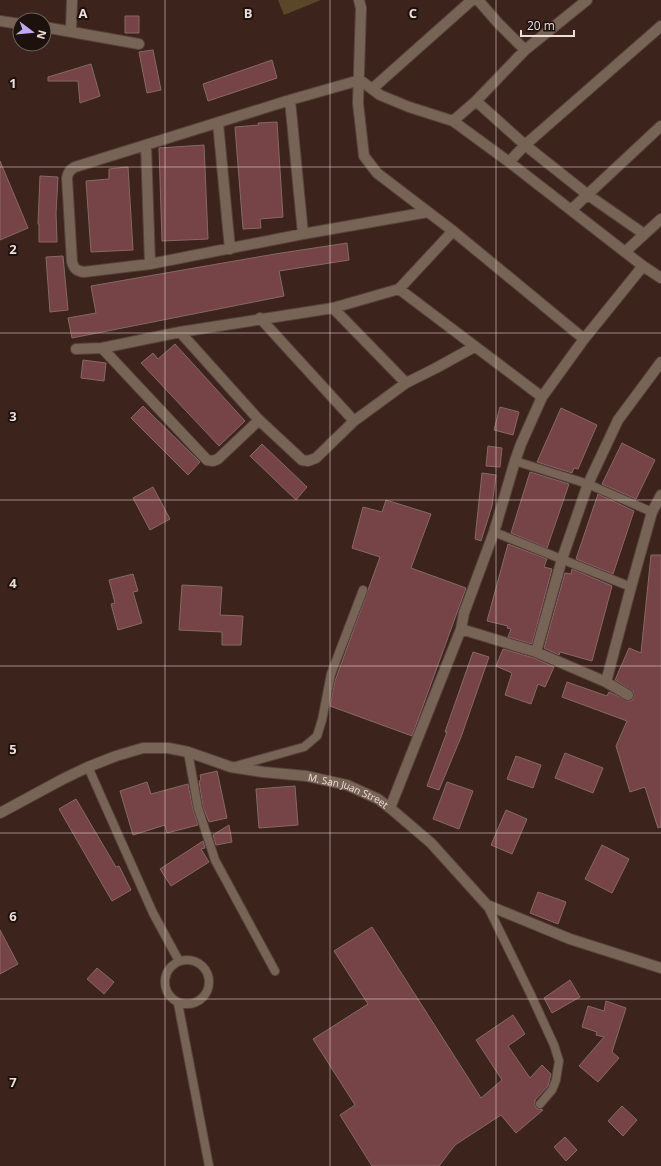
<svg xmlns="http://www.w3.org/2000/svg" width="661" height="1166" font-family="'Open Sans',sans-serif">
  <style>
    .green { fill: #5a4628 }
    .building { fill: #764346; stroke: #876869 }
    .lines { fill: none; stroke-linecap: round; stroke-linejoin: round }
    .service-casing { stroke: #58423b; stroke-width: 10 }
    .minor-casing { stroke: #58423b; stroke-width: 12 }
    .tertiary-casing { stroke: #58423b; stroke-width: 12 }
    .service { stroke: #786457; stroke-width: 8 }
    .minor { stroke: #786457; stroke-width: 10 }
    .tertiary { stroke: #786457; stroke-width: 10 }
    .grid { fill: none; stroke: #eeddd8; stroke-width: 1; stroke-opacity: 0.55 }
    .labels { text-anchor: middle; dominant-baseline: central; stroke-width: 4; stroke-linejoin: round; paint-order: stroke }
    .street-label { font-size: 10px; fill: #eeddd8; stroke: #1c110d }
    .grid-label { font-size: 13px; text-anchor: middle; font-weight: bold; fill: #eeddd8; stroke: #1c110d; stroke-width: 4; stroke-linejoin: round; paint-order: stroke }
  </style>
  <rect width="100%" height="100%" fill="#3c241d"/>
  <path class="green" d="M278 0H321L284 15Z"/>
  <path class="building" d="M125 16H139V33H125Z
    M153 50 161 90 147 93 139 52Z
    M272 60 277 78 208 101 203 84Z
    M91 64 100 96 80 103 78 81H48V77Z
    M277 122 283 217 260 219 261 228 243 229 235 127 259 125 258 123Z
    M204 145 208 239 162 241 159 148Z
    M0 161 28 228 0 240Z
    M128 167 133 250 91 252 86 181 109 179V169Z
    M40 176 58 177 56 213 57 242H39V224H38Z
    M347 243 349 260 279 271 284 296 72 338 68 318 96 313 91 286 275 254Z
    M63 256 68 310 50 312 46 257Z
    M175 344 245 421 219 446 141 363 153 353 158 359Z
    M83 360 106 363 104 381 81 378Z
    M143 406 200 462 188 475 131 418Z
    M500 407 519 412 513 435 494 430Z
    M561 408 597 425 578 469 574 468 572 473 537 462Z
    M622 443 655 460 636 499 602 484Z
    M262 444 307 487 296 500 250 456Z
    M488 446 502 448 500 467 486 466Z
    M530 472 569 484 547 548 511 533Z
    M482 473 496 475 492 506 481 541 475 539Z
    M153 487 170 519 150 530 133 498Z
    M598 494 634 511 613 574 576 559Z
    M386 500 431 514 411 568 466 588 412 736 330 706 335 681 380 557 352 548 363 507 382 512Z
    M508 544 547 559 544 567 552 569 532 644 508 637 511 629 507 628 508 626 487 621Z
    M651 555H661V827L658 828 645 787 630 792 616 746 627 721 562 697 567 682 607 696 609 692 628 701H631L633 699 634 695 633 691 615 680 629 648 641 653Z
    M572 569 612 586 592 661 560 652 559 655 544 648 565 573 571 574Z
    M133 574 138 591 133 592 142 623 118 630 111 604 115 603 109 580Z
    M182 585 222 587 220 615 243 616 241 645H222V632L179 630Z
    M503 649 534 658 554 667 545 687 538 684 531 704 505 695 512 673 496 666Z
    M473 652 489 657 461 737 439 790 427 786 447 732H445Z
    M565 753 603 768 593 793 555 778Z
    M516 756 541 765 533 788 507 779Z
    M217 771 227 818 209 822 203 807 199 781 201 780 200 775Z
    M147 782 151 794 188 784 193 809 198 825 167 833 165 825 133 835 120 791Z
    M447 782 473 791 459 829 433 819Z
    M295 786 298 825 259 828 256 789Z
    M76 799 116 867 119 866 131 890 112 901 59 809Z
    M506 810 527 819 512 854 491 845Z
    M229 825 232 842 216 845 213 835Z
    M203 841 205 848 201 849 209 862 171 886 160 869Z
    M602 845 629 859 612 893 585 879Z
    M538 892 566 902 558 924 530 913Z
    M372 927 481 1098 502 1080 476 1040 513 1015 525 1034 508 1046 530 1078 542 1065 551 1074 548 1086 535 1100V1105L536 1108 543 1110 516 1133 501 1115 455 1145 439 1166H372L340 1115 355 1105 313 1039 368 1004 334 951Z
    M0 930 18 964 0 974Z
    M97 968 114 982 104 994 87 979Z
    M570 980 580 997 552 1013 544 998Z
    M606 1001 626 1008 612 1052 619 1058 598 1082 579 1066 604 1037 596 1035 597 1032 582 1027 588 1006 604 1011Z
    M622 1106 637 1120 623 1136 608 1121Z
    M565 1137 577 1150 566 1161 554 1147Z"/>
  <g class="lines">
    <g class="service-casing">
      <path id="service" d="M515 461 588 484 652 512
        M494 532 631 587
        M188 752 198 808 215 860 275 971
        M88 767 153 913 179 961
        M232 767 304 747 317 736 322 720 331 674 363 590
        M487 905 531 995 554 1045 559 1061 556 1080 552 1090 540 1104
        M165 982a22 22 0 1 1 44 0a22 22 0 1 1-44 0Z
        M178 1003 209 1166"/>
    </g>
    <g class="minor-casing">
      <path id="minor" d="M359 0 361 8 358 103 364 156 377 173 453 231 584 339
        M478 0 498 23 525 50
        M0 21 20 24
        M44 27 139 44
        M71 31 72 0
        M372 89 472 0
        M290 100 303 234
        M476 101 525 145 588 195 644 234
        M453 121 476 101 525 50 587 0
        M218 123 230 249
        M146 145 150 264
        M509 162 525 145 661 26
        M571 210 661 126
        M625 252 661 219
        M643 266 661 278
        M399 289 542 397
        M333 308 406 383
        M260 318 354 421
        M180 332 259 420 302 460 308 461 316 458 354 421 406 383 436 368 474 347
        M76 349 102 348
        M259 420 218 459 213 461 207 460 102 348 180 332 333 308 399 289 453 231
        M461 629 536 652 606 682 628 695
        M536 652 562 559 588 484 618 420 661 362
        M606 682 631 587 652 512 661 495
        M390 808 461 629 464 613 494 532 515 461 521 444 542 397 584 339 643 266 509 162 453 121 409 107 380 95 360 80 290 100 75 167C70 170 68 172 67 178L72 262C74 269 77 271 84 272L150 264 303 234 428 212"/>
    </g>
    <g class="tertiary-casing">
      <g id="tertiary">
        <path id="s1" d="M0 813 63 779 88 767 116 756 143 748H168L188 752 231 767 263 772 306 776 347 785 378 799 390 808 431 843 487 905 570 939 661 968"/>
      </g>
    </g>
    <use href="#service" class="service"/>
    <use href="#minor" class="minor"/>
    <use href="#tertiary" class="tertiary"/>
  </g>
  <path class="grid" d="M165 0V1166M330 0V1166M496 0V1166M0 167H661M0 333H661M0 500H661M0 666H661M0 833H661M0 999H661"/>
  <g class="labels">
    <g class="street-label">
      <text stroke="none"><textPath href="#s1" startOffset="369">M. San Juan Street</textPath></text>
    </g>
  </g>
  <g class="grid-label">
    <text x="83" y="18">A</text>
    <text x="248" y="18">B</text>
    <text x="413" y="18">C</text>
    <text x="13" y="88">1</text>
    <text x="13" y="254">2</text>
    <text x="13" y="421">3</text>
    <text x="13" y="588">4</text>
    <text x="13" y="754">5</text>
    <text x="13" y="921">6</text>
    <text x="13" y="1087">7</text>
  </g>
  <g transform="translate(32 32) rotate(106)"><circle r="19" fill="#1c110d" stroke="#70635e"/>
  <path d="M0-3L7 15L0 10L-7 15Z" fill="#c0a8f3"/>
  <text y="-6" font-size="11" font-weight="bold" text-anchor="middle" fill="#eeddd8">N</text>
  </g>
  <path d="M521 30v6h53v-6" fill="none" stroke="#eeddd8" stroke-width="2"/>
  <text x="527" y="30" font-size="12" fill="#eeddd8" stroke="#1c110d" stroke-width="3" paint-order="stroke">20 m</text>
</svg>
